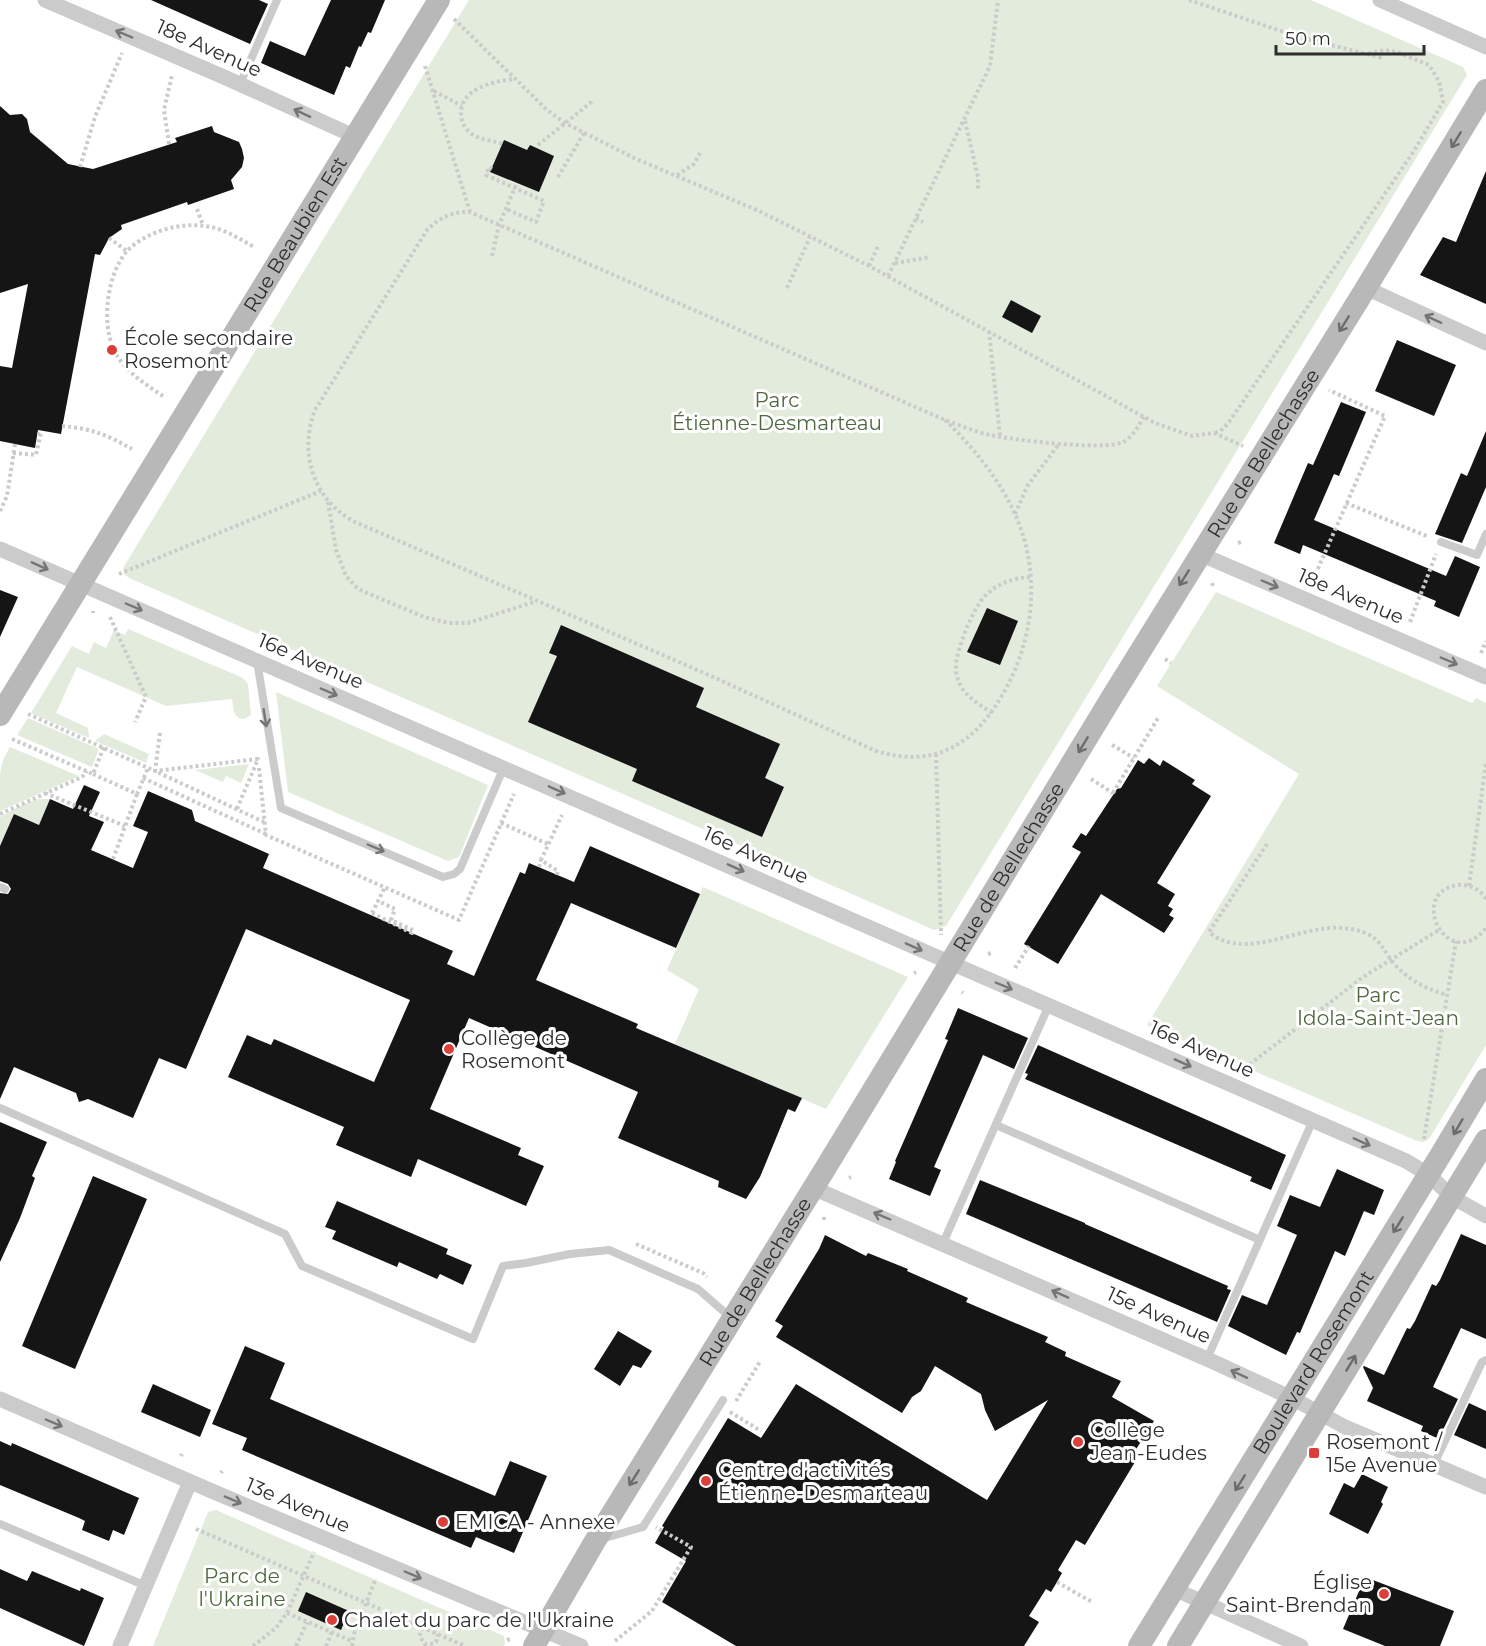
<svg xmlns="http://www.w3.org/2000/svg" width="1486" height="1646" font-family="Montserrat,sans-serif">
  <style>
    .green { fill: #e2ebdc }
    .building { fill: #151515 }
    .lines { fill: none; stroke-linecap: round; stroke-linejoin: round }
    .path { stroke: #cbcbcb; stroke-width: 4; stroke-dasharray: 3 3; stroke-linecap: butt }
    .lane { stroke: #cbcbcb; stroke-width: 8 }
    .street { stroke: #cbcbcb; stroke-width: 15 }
    .secondary { stroke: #b8b8b8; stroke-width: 22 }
    .oneway { stroke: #757575 }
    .oneway2 { stroke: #6c6c6c }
    .poi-dot { fill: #dc3e39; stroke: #fff; stroke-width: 2 }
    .labels { text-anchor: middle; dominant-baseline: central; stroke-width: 6; stroke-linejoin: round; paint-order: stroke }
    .street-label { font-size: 20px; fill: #2e2e2e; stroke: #fff }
    .poi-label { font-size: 20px; fill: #2e2e2e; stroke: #fff; text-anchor: start }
    .park-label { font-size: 20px; fill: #4d673e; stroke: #fff }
  </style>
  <rect width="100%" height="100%" fill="#fff"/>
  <path class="green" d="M469 0H1311L1463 67 1467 75 946 926 934 930 129 578 124 574 123 568Z
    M1216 592 1472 703 1476 698 1486 703V1045L1429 1139 1424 1142 1417 1141 1147 1025 1299 774 1157 686Z
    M128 629 243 678 248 684 251 715 244 719C232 718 234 708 232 699L166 706 77 667 56 713 88 728 89 738 31 713 72 646 89 654 94 642 106 648 114 630 125 635Z
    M276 692 488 785 459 857 448 861 288 792Z
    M28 718 99 749 92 767 17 735Z
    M104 734 149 754 146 763 95 741Z
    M10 747 79 776 0 811V781C0 767 2 761 10 747Z
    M249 764 241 783 226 776 223 782 195 770Z
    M38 799H50L39 825 14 814 0 846V817L22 805Z
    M703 887 908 977 826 1109 675 1044 699 989 667 970Z
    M216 1510 504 1636 505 1643 504 1646H153L208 1512Z"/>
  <path class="building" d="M151 0H259L268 4 250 44Z
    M331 0H385L371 33 368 32 361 47 359 46 350 68 346 66 334 95 261 63 270 41 305 56Z
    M0 106 10 115 22 114 27 119 30 132 68 164 93 169 177 142 175 138 212 126 214 132 239 142 242 149 244 158 242 167 231 180 234 189 188 205 187 202 121 225 122 229 109 238 100 255 95 254 61 434 38 430 35 448 0 441V366L12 368 28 284 0 293Z
    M504 140 527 150 530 145 554 156 539 192 490 172Z
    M1486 171V304L1420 275 1443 237 1456 242Z
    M1011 300 1041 316 1032 333 1002 317Z
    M1397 340 1456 365 1434 416 1375 391Z
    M1341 402 1366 412 1339 476 1334 474 1314 520 1446 576 1455 556 1480 567 1459 617 1434 606 1436 601 1303 545 1300 554 1274 543 1308 463 1313 465Z
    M1486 431V487L1462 543 1435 534 1461 473 1467 476Z
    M0 590 18 597 0 637Z
    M987 608 1018 621 1000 665 967 652Z
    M561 625 704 688 696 707 780 744 765 778 784 787 762 837 632 781 637 769 528 722 557 656 549 653Z
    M1149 758 1160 766 1163 760 1195 780 1192 784 1211 796 1157 883 1175 894 1168 906 1173 909 1169 915 1174 918 1164 933 1101 894 1058 964 1024 944 1081 852 1072 847 1081 833 1086 836 1117 789 1121 788 1138 760 1144 764Z
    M84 785 100 792 89 816 104 822 91 850 133 868 148 832 133 826 148 791 192 810 195 821 269 854 263 868 453 951 447 964 474 976 520 872 525 874 529 863 574 882 590 846 700 894 676 948 571 903 536 980 638 1024 636 1028 802 1098 795 1112 788 1109 760 1177 746 1199 718 1187 719 1181 618 1138 638 1092 469 1018 430 1109 521 1148 518 1155 544 1166 526 1206 418 1159 411 1177 336 1145 344 1127 228 1077 247 1035 271 1045 274 1039 374 1082 410 1000 246 929 186 1069 159 1058 133 1118 88 1099 79 1102 76 1093 14 1067 0 1099V893L8 894 11 889 8 884 0 881V846L14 814 39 825 50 799 73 809Z
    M958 1008 1028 1038 1014 1069 983 1055 934 1167 941 1170 930 1196 889 1179 896 1162 895 1161 948 1040 945 1039Z
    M1038 1045 1286 1155 1271 1190 1250 1181 1252 1177 1025 1079 1028 1074 1025 1073Z
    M0 1122 47 1142 32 1176 35 1178 20 1218 0 1262Z
    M1337 1169 1384 1190 1374 1215 1364 1211 1345 1256 1335 1251 1300 1333 1297 1332 1286 1355 1228 1326 1242 1295 1267 1305 1297 1235 1277 1226 1290 1195 1320 1207Z
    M93 1176 147 1199 75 1369 22 1346Z
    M980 1180 1085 1223V1224L1228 1286 1227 1289 1231 1290 1217 1322 966 1214Z
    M337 1201 448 1249 446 1254 472 1265 463 1285 440 1274 437 1279 399 1262 397 1267 332 1239 336 1231 325 1227Z
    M1461 1234 1486 1245V1339L1461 1328 1433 1387 1458 1399 1443 1430 1441 1429 1437 1438 1421 1431 1423 1426 1367 1401 1373 1388 1363 1367 1364 1366 1384 1375 1407 1328 1410 1329 1415 1321 1432 1284 1436 1286 1440 1280Z
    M825 1235 866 1256 868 1253 908 1269 907 1271 968 1298 966 1302 1048 1337 1045 1342 1066 1352 1065 1356 1121 1381 1112 1397 1154 1421 1133 1454 1138 1457 1085 1545 1076 1540 1058 1570 1062 1573 1057 1582 1051 1592 1046 1589 1029 1616 1039 1622 1024 1646H736L662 1602 686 1561 655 1543 664 1527 662 1526 728 1418 761 1438 796 1384 987 1500 1048 1400 995 1431 985 1410 981 1394 935 1366 921 1391 912 1397 902 1413 776 1337 783 1326 775 1321 819 1249Z
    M618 1331 652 1351 641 1368 633 1365 620 1386 594 1369Z
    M245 1346 285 1363 270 1399 495 1496 510 1461 547 1476 514 1553 476 1537 471 1548 242 1450 247 1438 212 1424Z
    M153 1384 211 1410 200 1437 141 1412Z
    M1469 1403 1486 1411V1449L1454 1435Z
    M0 1441 11 1446 12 1443 139 1498 124 1535 113 1530 109 1541 82 1530 85 1521 79 1518 0 1485Z
    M1362 1474 1388 1487 1381 1502 1383 1504 1368 1534 1329 1514 1344 1483 1354 1488Z
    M0 1569 27 1581 32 1571 80 1591 81 1588 104 1598 84 1646 0 1608Z
    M1365 1577 1454 1611 1440 1646H1385L1343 1629Z
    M306 1592 349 1611 341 1630 298 1611Z"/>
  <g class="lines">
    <path class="path" d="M1189 0 1299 37 1382 58
      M454 19 547 110 565 123 634 158 759 211 869 266 1155 423 1192 436 1214 433 1243 446
      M425 66 470 212
      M434 91 462 106
      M965 121 978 177V190
      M169 144 164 110 172 75
      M502 144C492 140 480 140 472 134 465 129 461 122 461 114 460 88 495 81 514 79
      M538 145 594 100
      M80 167 95 117 122 53
      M492 169 489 167 486 175 544 201 536 222 506 209
      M677 175 694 164 700 153
      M558 177 584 133
      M197 209 203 225
      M916 218 923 222
      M109 238 127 251
      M492 256 499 225 517 183
      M895 263 930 257
      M869 266 879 244
      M888 276 990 66 998 0
      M787 288 810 237
      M989 331 1000 436
      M163 396C145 384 124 371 114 350 101 322 107 273 128 250 146 232 180 222 204 226 223 228 238 238 254 247
      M945 420C981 455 1014 497 1026 546 1038 596 1029 648 1004 692 975 744 936 769 876 751L702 672 355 522C314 501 298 453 315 410L427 230C439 218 453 211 470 212L945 420C960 425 975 432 990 435 1013 440 1105 451 1123 442 1133 437 1139 425 1144 417
      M62 426C93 429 105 434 132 449
      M1215 433 1223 429 1229 422 1412 154 1443 102 1439 81 1429 65 1397 52 1385 50 1366 54
      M13 453 36 455 41 432 38 435
      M328 502 336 550 346 576 358 589 424 617 449 623H468L537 601
      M1346 503 1429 537
      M0 511 7 496 15 444
      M1015 514 1028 485 1059 444
      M1238 543 1241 542
      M119 574 321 491
      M1313 580 1385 416 1329 390
      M1212 583 1213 586
      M93 611V613
      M110 617 146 697 135 722
      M1410 622 1436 554
      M1481 653 1486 641
      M1165 659 1171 663
      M992 713C982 706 967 698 961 686 958 681 956 675 956 669 955 652 973 608 985 596 998 583 1013 578 1031 577
      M28 714 155 771 258 759 237 809
      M160 733 155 771 264 822
      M12 739 93 774 104 747
      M1112 745 1134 758
      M936 754 941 935
      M259 768 266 835 459 920 514 794
      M93 774 137 794 148 768
      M143 778 266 834
      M1091 779 1113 793
      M45 793 125 826
      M1113 793 1158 718
      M0 814 82 777 87 771
      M501 823 548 844
      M1267 844 1209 932C1245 963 1300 924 1343 928 1388 932 1378 954 1406 975 1418 985 1433 991 1447 995
      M113 859 137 794
      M539 867 541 860
      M557 875 558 871 541 860 562 815
      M1469 886 1486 762
      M1486 899C1480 889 1470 884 1458 885 1406 892 1448 975 1486 928
      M372 913 412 933 413 930 391 920 395 909 378 901
      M372 913 385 887
      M988 954 991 953
      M1015 968 1029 946
      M914 973 916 972
      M962 992 963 993
      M1245 1068 1363 977 1439 930
      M1424 1139 1456 941
      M849 1178 851 1177
      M824 1217V1220
      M636 1244 703 1273 707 1277
      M736 1401 761 1360
      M730 1412 761 1431
      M181 1456 182 1454
      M221 1473 222 1471
      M196 1529 465 1646
      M1057 1582 1092 1602
      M287 1613 352 1641
      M578 1621 581 1620
      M423 1628 420 1631V1637L425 1644H431L436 1642 438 1634
      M507 1640 510 1639
      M615 1641 652 1611 691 1547 656 1527
      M253 1646 276 1628 287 1613 314 1552
      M296 1646 307 1622
      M326 1646 332 1632
      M352 1646 354 1634 376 1578"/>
    <path class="lane" d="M240 84 277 0
      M1441 542 1477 555 1486 534
      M257 661 281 808 443 877 454 874 460 869 504 767
      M0 887 5 889
      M0 1108 285 1234 302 1266 473 1339 503 1266 526 1263 570 1254 609 1250 698 1289 730 1317
      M996 1125 1260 1240
      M943 1243 1049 1005
      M1207 1359 1313 1120
      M1434 1464 1482 1362 1486 1360
      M0 1524 146 1586
      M602 1539 643 1527 723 1400"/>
    <path class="street" d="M45 0 224 77 356 137
      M1380 0 1486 47
      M1366 288 1486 343
      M0 549 1406 1161 1429 1175 1452 1197 1486 1216
      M1200 554 1486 677
      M813 1188 1207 1359 1292 1398 1345 1427 1486 1487
      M0 1399 214 1492 581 1646
      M1174 1589 1301 1646
      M120 1646 190 1482"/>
    <g class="secondary">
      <path id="s1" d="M0 715 439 0"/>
      <path id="s2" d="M534 1646 595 1541 825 1169 1115 692 1366 288 1486 90"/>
      <path id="s3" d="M1139 1646 1443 1151 1486 1079"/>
      <path d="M1178 1646 1486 1140"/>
    </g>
  </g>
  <defs><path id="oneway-shaft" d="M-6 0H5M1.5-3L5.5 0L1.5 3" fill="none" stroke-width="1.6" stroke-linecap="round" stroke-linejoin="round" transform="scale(1.5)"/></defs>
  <g class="oneway">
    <use href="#oneway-shaft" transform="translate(124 34) rotate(-157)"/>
    <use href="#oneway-shaft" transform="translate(302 113) rotate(-155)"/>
    <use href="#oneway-shaft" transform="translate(1433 319) rotate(-155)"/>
    <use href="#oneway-shaft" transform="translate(40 566) rotate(24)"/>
    <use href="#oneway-shaft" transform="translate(1270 584) rotate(23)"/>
    <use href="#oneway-shaft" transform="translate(134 607) rotate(23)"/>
    <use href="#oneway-shaft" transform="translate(1449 661) rotate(23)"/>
    <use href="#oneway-shaft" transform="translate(329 692) rotate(23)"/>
    <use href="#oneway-shaft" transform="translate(265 718) rotate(81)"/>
    <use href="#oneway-shaft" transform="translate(557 790) rotate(24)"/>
    <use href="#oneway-shaft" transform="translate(376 848) rotate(23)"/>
    <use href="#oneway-shaft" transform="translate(736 868) rotate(24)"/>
    <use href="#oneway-shaft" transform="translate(914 947) rotate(24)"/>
    <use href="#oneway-shaft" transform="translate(1004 986) rotate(23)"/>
    <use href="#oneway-shaft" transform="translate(1183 1063) rotate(24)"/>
    <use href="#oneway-shaft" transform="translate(1362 1142) rotate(24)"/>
    <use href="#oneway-shaft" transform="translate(882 1216) rotate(-157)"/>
    <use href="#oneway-shaft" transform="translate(1060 1294) rotate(-156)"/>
    <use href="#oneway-shaft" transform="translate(1239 1374) rotate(-155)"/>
    <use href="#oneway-shaft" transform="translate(54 1423) rotate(23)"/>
    <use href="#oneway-shaft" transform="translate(233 1500) rotate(23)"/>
    <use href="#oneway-shaft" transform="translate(413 1575) rotate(23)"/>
  </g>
  <g class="oneway2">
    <use href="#oneway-shaft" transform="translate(1456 140) rotate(121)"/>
    <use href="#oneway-shaft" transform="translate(1344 324) rotate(122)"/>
    <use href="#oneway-shaft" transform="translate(1184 578) rotate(122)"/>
    <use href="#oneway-shaft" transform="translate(1083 745) rotate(121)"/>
    <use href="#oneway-shaft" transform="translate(1458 1127) rotate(120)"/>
    <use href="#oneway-shaft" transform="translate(1398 1225) rotate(122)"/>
    <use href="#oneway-shaft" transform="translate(1351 1363) rotate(-59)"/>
    <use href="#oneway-shaft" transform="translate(634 1478) rotate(122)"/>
    <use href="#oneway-shaft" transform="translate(1240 1483) rotate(122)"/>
  </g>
  <g class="poi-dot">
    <circle cx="112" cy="350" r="6"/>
    <circle cx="449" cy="1049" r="6"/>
    <circle cx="1078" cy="1442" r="6"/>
    <rect x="1308" y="1447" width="12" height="12" rx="3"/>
    <circle cx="706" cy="1481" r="6"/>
    <circle cx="443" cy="1522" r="6"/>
    <circle cx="1384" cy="1594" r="6"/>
    <circle cx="332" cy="1620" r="6"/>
  </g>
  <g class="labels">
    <g class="street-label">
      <text transform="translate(209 48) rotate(24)">18e Avenue</text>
      <text stroke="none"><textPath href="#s1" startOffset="564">Rue Beaubien Est</textPath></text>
      <text stroke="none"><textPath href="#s2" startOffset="1398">Rue de Bellechasse</textPath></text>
      <text transform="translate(1351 596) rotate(23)">18e Avenue</text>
      <text transform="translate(311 661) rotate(23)">16e Avenue</text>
      <text transform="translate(756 855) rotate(24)">16e Avenue</text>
      <text stroke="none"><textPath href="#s2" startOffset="912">Rue de Bellechasse</textPath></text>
      <text transform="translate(1202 1049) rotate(24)">16e Avenue</text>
      <text stroke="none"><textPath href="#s2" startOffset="426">Rue de Bellechasse</textPath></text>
      <text transform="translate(1159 1315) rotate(24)">15e Avenue</text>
      <text stroke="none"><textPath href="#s3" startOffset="333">Boulevard Rosemont</textPath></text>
      <text transform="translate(298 1505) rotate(23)">13e Avenue</text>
    </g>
    <g class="poi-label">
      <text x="124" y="338">École secondaire<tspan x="124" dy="23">Rosemont</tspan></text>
      <text x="461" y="1038">Collège de<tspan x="461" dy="23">Rosemont</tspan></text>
      <text x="1090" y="1430">Collège<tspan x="1090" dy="23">Jean-Eudes</tspan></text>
      <text x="1326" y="1442">Rosemont /<tspan x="1326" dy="23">15e Avenue</tspan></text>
      <text x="718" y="1470">Centre d'activités<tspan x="718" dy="23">Étienne-Desmarteau</tspan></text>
      <text x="455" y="1522">EMICA - Annexe</text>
      <text x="1372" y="1582" text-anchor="end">Église<tspan x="1372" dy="23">Saint-Brendan</tspan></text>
      <text x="344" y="1620">Chalet du parc de l'Ukraine</text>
    </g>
    <g class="park-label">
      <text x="777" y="400">Parc<tspan x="777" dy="23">Étienne-Desmarteau</tspan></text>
      <text x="1378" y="995">Parc<tspan x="1378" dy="23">Idola-Saint-Jean</tspan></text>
      <text x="242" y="1576">Parc de<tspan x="242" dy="23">l'Ukraine</tspan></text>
    </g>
  </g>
  <path d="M1276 45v9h148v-9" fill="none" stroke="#2e2e2e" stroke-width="3"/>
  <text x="1285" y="45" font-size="18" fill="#2e2e2e" stroke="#ffffff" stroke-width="4.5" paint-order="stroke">50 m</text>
</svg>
